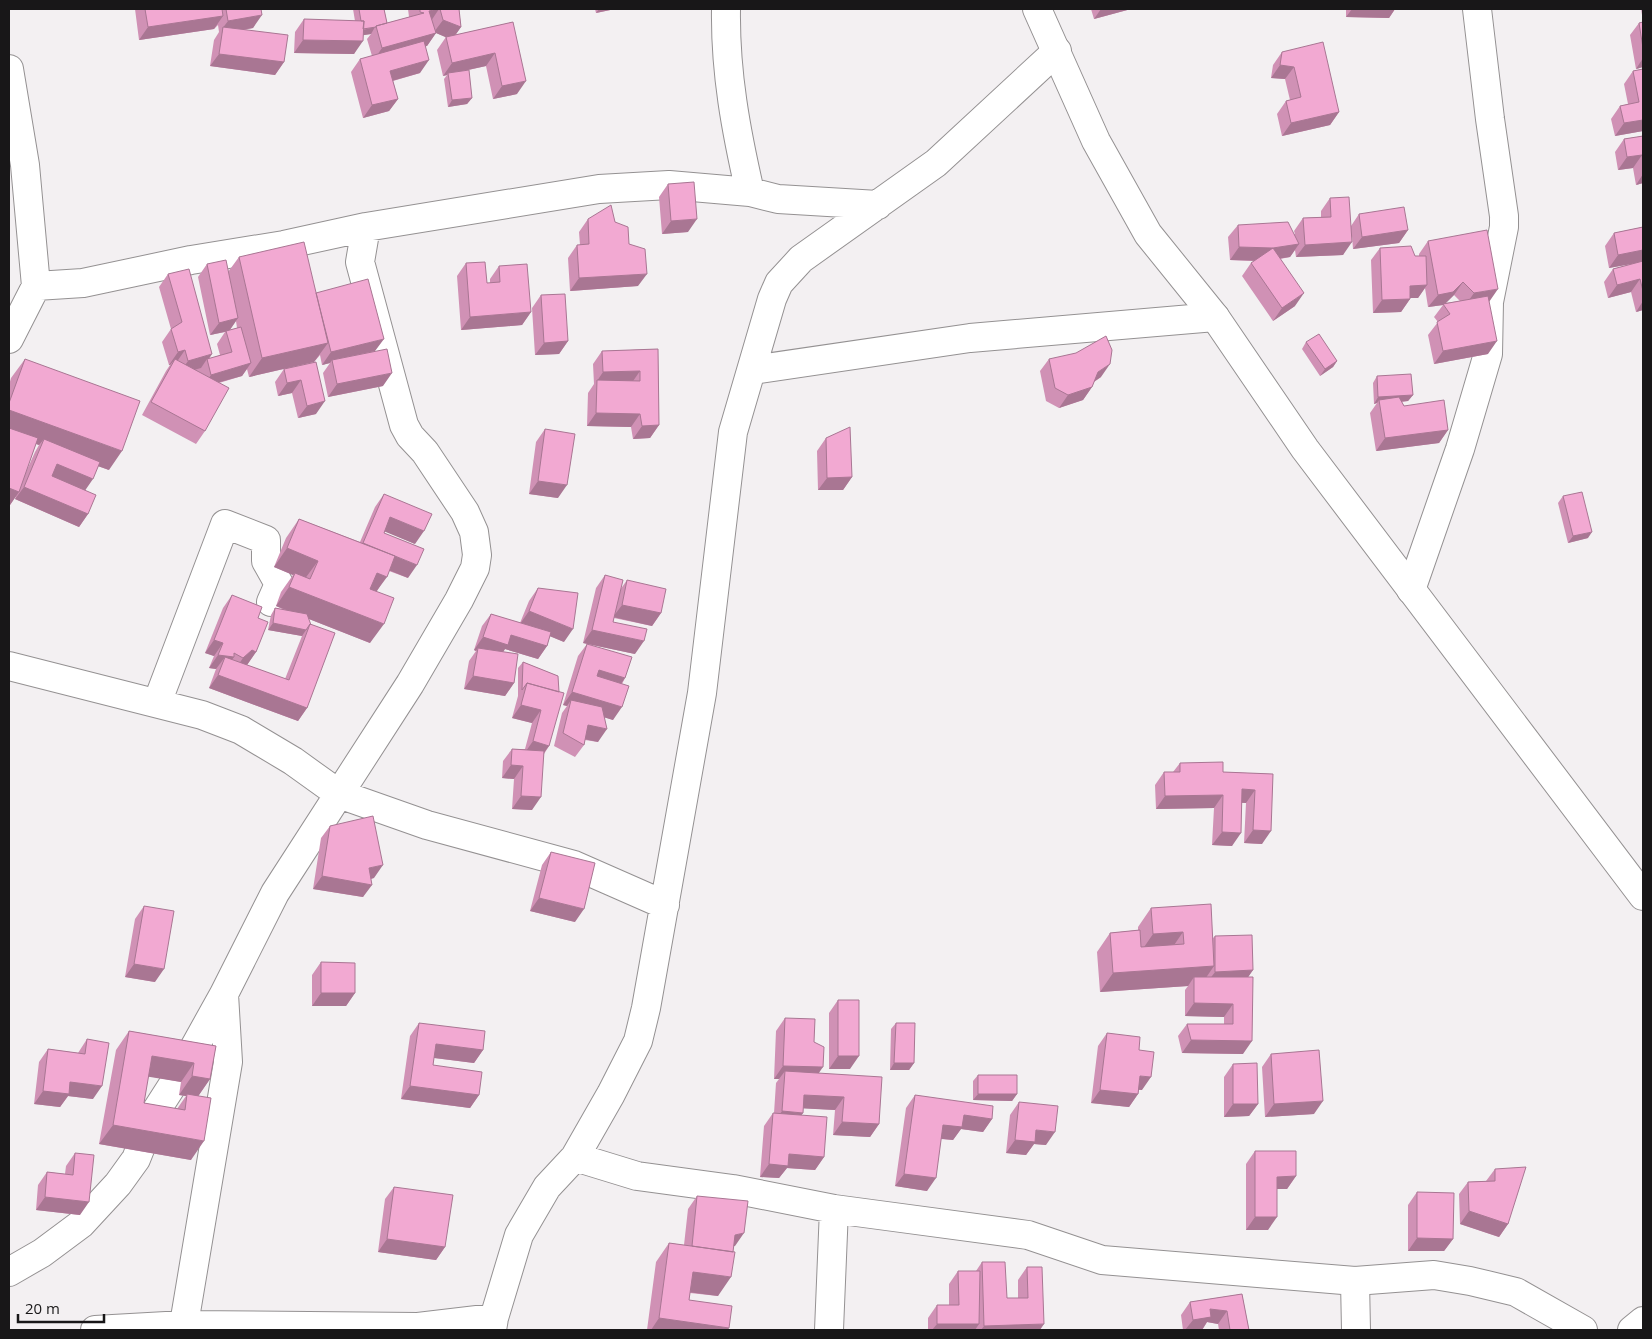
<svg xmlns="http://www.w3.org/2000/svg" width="1652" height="1339" font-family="'Open Sans',sans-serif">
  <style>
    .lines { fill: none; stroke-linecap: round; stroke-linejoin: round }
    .minor-casing { stroke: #949192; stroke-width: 30 }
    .tertiary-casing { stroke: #949192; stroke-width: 30 }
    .minor { stroke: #fff; stroke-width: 28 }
    .tertiary { stroke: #fff; stroke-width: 28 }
    .wall { fill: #d091b5; fill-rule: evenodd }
    .shaded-wall { fill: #a97693 }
    .building { fill: #f2a9d2; stroke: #a97693 }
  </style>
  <rect width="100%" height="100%" fill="#f3f0f2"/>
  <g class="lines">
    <g class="minor-casing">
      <path id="minor" d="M726 9C725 72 736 131 750 192
        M9 69 25 165 36 286 9 339
        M36 286 83 283 191 260 284 245 366 227 599 189 669 185 750 192 778 199 878 205
        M752 370 970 338 1215 317
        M1411 590 1460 449 1488 354 1489 302 1504 227V216L1490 119 1477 9
        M9 666 202 715 241 730 293 761 339 794 427 825 574 865 665 905
        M157 703 225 524 266 540V561L279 584 271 602
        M575 1157 637 1176 733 1189 834 1209 1028 1235 1102 1260 1355 1281 1434 1275 1470 1281 1516 1292 1583 1330
        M9 1272 42 1253 81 1224 118 1184 136 1159 154 1114 179 1075 224 994 275 893 410 684 459 600 475 568 477 555 474 532 465 512 425 452 410 436 404 425 360 262 366 227
        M1355 1281 1356 1330
        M95 1330 184 1325 418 1327 494 1318
        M183 1330 228 1062 224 994
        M492 1330 494 1318 519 1235 547 1187 575 1157 611 1094 638 1041 646 1008 702 693 733 432 772 299 779 283 801 259 936 163 1057 51
        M829 1330 834 1209
        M1632 1330 1643 1321"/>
    </g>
    <g class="tertiary-casing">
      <path id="tertiary" d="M1037 9 1096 141 1148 234 1215 317 1305 449 1643 896"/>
    </g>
    <use href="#minor" class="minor"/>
    <use href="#tertiary" class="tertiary"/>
  </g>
  <path class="wall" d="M135 9H261L253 28 244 30 284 62 275 75 210 66 214 40 219 32 218 25 214 29 139 40Z
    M353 9H384L387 23 409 17 408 9H459L461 27 455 35 513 22 517 94 493 99 486 66 464 71 472 98 467 104 448 107 444 79 447 75 443 76 437 50 446 37 436 33 427 46H425L420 73 393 81 398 99 389 111 363 118 351 72 360 59 372 56 367 39 371 34 363 35 354 54 294 53 295 32 304 19 355 21Z
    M595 9H615L596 13Z
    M1091 9H1131L1094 19Z
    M1346 9H1395L1389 18 1346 17Z
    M1641 9H1643V21Z
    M1643 22V67L1636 69 1630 35 1639 23Z
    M1282 52 1339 112 1330 125 1282 136 1277 114 1286 101 1290 100 1285 79 1271 78 1273 65Z
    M1643 69V131L1615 136 1611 119 1620 106 1628 104 1624 84 1633 71Z
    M1643 136V183L1636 185 1633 168 1618 170 1615 152 1624 139Z
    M668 184 688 232 662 234 659 197Z
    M1330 198 1351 226 1359 214 1408 230 1399 243 1353 249 1352 236 1343 255 1296 257 1295 250 1290 257 1280 259 1295 306 1273 321 1242 276 1251 263 1255 261 1230 260 1228 237 1238 225 1295 234 1294 231 1303 218 1321 217V211Z
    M588 219 615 222 629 244 638 286 570 291 568 258 577 245H580L579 232Z
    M1643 227V310L1636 312 1631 292 1608 298 1604 282 1613 269 1639 262 1609 268 1605 246 1614 233Z
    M1428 241 1489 301 1488 354 1434 364 1428 335 1438 322 1434 317 1443 305 1428 307 1425 288 1418 298H1410V299L1401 312 1373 313 1371 260 1380 248 1415 256H1419V254ZM1454 295 1460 301 1445 303Z
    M239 257 316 293 375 351 383 386 328 397 323 373 330 363 322 365 320 355 314 362 249 377 247 369 242 376 219 383 205 431 196 444 142 415 166 371 170 365H169L162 342 171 329 159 287 168 274 209 359 220 355 217 344 225 332 210 335 198 277 207 264 228 272ZM236 321 237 328 230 330Z
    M466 263 487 283H490V279L499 266 531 312 522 325 461 330 457 276Z
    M541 295 568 341 559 354 535 355 532 308Z
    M1306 342 1337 361 1333 367 1320 376 1302 349Z
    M658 349 659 425 650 438 633 439 631 427 587 426 588 393 594 384 593 364 602 351Z
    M25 359 109 470 98 466 85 490 88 514 79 527 15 499 16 496 10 505 9 504V385L11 378ZM36 444 39 445 35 452 26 472Z
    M1049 359 1101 377 1094 382 1092 387 1083 400 1059 408 1046 401 1040 371Z
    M316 362V414L298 418 292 393 278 396 275 382 284 369Z
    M1377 376 1413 395 1408 401 1402 402 1404 406 1448 430 1439 443 1376 451 1370 413 1377 403 1374 404 1373 383Z
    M545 429 558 498 529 494 536 442Z
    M826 438 852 477 843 490H818L817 451Z
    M384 494 415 544 385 531 384 533 408 578 389 571 377 591 370 643 309 619 307 708 298 721 209 688 216 669 209 668 214 656 205 653 223 608 232 595 258 618 256 652 247 665 285 679 302 636 268 630 271 615 275 608 284 610 276 606 281 592 293 575 274 567 286 538 299 519 360 542 375 507Z
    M1563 496 1588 538 1568 543 1558 503Z
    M605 575 620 590 627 580 661 613 652 626 614 618 613 622 635 654 583 643 596 588Z
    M538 588 564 642 550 636 547 646 538 659 505 649 503 652 514 683 505 696 464 689 469 661 476 651 474 650 482 626 491 614 520 623 529 601Z
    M587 644 625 678 622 684 613 720 604 717 598 742 585 740 584 745 575 757 554 746 562 713 567 706 563 705 578 656Z
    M523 662 558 676 549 746 544 754 532 810 512 809 514 779 502 778 503 761 512 749H525L532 723 512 718 518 696V668Z
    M1180 763 1223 772 1273 774 1262 844 1244 843 1246 803H1242L1232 846 1212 845 1214 808 1156 809 1155 785 1164 772H1173Z
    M330 826 374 878 371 879 363 897 313 889 321 838Z
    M551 852 575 922 530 911 542 865Z
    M144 906 155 982 125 977 135 919Z
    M1151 908 1213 938 1215 936 1253 970 1248 977 1243 1054 1182 1053 1178 1036 1187 1024H1224V1017L1185 1016V990L1188 986 1100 992 1097 952 1110 933 1138 930V927Z
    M321 962 355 993 346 1006H312V975Z
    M838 1000 850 1069H829V1013Z
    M785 1018 814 1042 819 1073 879 1124 870 1137 833 1135 835 1110 803 1108V1113L801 1115 824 1157 815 1170 787 1168 779 1178 760 1177 764 1126 773 1113H774L776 1083 779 1079H774L776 1031Z
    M419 1023 483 1050 474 1063 434 1058 433 1065 479 1095 470 1108 401 1099 410 1036Z
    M896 1023 914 1063 909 1070H890L891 1029Z
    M129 1031 216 1046 210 1079 198 1096 191 1160 99 1144 116 1050ZM148 1076 181 1082 179 1095 186 1096 177 1109 144 1103Z
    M1107 1033 1139 1050 1142 1090H1139L1138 1094 1129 1107 1091 1103 1098 1046Z
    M87 1039 93 1099 68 1096 60 1107 34 1104 39 1062 48 1049 78 1053Z
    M1271 1054 1314 1114 1265 1117 1262 1067Z
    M1233 1064 1258 1104 1249 1116 1224 1117V1077Z
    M978 1075 1017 1094 1012 1101 973 1100V1081Z
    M915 1095 992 1119 983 1132 961 1129 953 1140 941 1139 927 1191 895 1186 906 1108Z
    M1019 1102 1046 1145 1034 1144 1026 1155 1006 1153 1010 1115Z
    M1255 1151 1296 1176 1287 1189H1277L1268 1230H1246V1164Z
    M75 1153 80 1215 36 1210 38 1185 47 1172 65 1174 66 1166Z
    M1495 1169 1508 1224 1499 1237 1460 1224 1459 1194 1468 1182 1486 1181Z
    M394 1187 445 1247 436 1260 378 1252 385 1199Z
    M1417 1192 1453 1239 1444 1251H1408V1205Z
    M697 1196 735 1246H733L718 1296 690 1293 689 1300 729 1328 727 1330H647L656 1262 669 1243 684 1245 688 1209Z
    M982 1262 1007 1298H1018V1280L1027 1267 1040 1330H928V1318L937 1305H949V1284L958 1271H976Z
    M1242 1294 1249 1330H1219L1218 1324 1207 1322 1202 1330H1183L1181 1315 1190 1302Z"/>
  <path class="shaded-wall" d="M438 9H439L431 21 429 11Z
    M599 9H615L596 13Z
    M1101 9H1131L1094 19Z
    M1352 9H1395L1389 18 1346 17Z
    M262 15 253 28 222 33V29L228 21Z
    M223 16 214 29 139 40 148 27Z
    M443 20 461 27 452 40 436 33 427 46 373 61 382 48 434 32Z
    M375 27 371 34 358 36 363 30Z
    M303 40 363 41 354 54 294 53Z
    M495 53 486 66 449 74 448 73 447 75 443 76 452 63Z
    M219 54 284 62 275 75 210 66Z
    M1643 58V67L1636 69Z
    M429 60 420 73 381 84 390 71Z
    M1280 65 1294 67 1285 79 1271 78Z
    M526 81 517 94 493 99 502 86Z
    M472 98 467 104 448 107 452 100Z
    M398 99 389 111 363 118 372 105Z
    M1339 112 1330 125 1282 136 1291 123Z
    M1643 120V131L1615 136 1624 123Z
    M1642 155 1633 168 1618 170 1627 157Z
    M1643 174V183L1636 185Z
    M697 219 688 232 662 234 671 221Z
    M1408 230 1399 243 1353 249 1362 237Z
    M1352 242 1343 255 1296 257 1305 245Z
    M1299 244 1290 257 1264 261 1273 248Z
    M1239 247 1273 248 1264 261 1230 260Z
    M1643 250V262L1609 268 1618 255Z
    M647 274 638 286 570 291 579 278Z
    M1640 279 1631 292 1608 298 1617 285Z
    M1463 282 1454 295 1444 305 1443 304V305L1428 307 1438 295Z
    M1427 285 1418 298H1401L1410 286Z
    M1498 289 1489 302 1465 306 1474 293Z
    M1304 293 1295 306 1273 321 1282 308Z
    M1410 299 1401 312 1373 313 1382 300Z
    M1643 301V310L1636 312Z
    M531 312 522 325 461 330 470 317Z
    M238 318 229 331 210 335 219 323Z
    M384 339 375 351 332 360 330 363 322 365 331 352Z
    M568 341 559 354 535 355 544 343Z
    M1497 341 1488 354 1434 364 1443 351Z
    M328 343 314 362 249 377 262 358Z
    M185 350 176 363 175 359 170 365H169L178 352Z
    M212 354 207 362V359L201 368 179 374 188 361Z
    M1337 361 1333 367 1320 376 1325 369Z
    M251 363 242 376 202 387 211 375Z
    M1110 364 1101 377 1089 385 1098 372Z
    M640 371 631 384 597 381 603 372Z
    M392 373 383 386 328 397 337 384Z
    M301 380 292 393 278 396 287 383Z
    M1092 387 1083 400 1059 408 1068 395Z
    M1413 395 1408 401 1380 403 1379 400 1377 403 1374 404 1378 397Z
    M325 401 316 414 298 418 307 406Z
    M9 410 122 451 109 470 41 446 44 439 39 445 9 434Z
    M596 413 640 414 631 427 587 426Z
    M659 425 650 438 633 439 642 426Z
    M1448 430 1439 443 1376 451 1385 438Z
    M57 464 93 479 84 492 48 477Z
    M852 477 843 490H818L827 478Z
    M538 481 567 485 558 498 529 494Z
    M24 487 88 514 79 527 15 499Z
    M9 488 19 492 10 505 9 504Z
    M390 517 424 531 415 544 381 530Z
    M1592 532 1588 538 1568 543 1573 536Z
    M363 543 417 565 408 578 354 556Z
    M287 548 318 561 304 580 295 573 293 575 274 567Z
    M377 573 387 577 373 596 363 592Z
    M289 587 384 624 370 643 276 606Z
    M622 605 661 613 652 626 613 617Z
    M529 611 573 629 564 642 520 624Z
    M273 623 306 630 302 636 268 630Z
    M592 630 644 641 635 654 583 643Z
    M511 635 547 646 538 659 505 649 499 658 478 648 476 651 474 650 483 637Z
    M214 640 223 643 214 656 205 653Z
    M252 650 256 652 247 665 234 671 243 658Z
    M218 655 234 657 225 670V657L216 669 209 668Z
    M599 670 625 678 616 691 590 683Z
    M218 675 307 708 298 721 209 688Z
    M473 676 514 683 505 696 464 689Z
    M572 692 622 707 613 720 570 707 571 700 567 706 563 705Z
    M521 705 541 710 532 723 512 718Z
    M588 725 607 729 598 742 579 738Z
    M533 741 549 746 540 758 524 754Z
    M511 765 523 766 514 779 502 778Z
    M1242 789 1255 790 1246 803 1233 802Z
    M1223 795 1214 808 1156 809 1165 796Z
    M521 796 541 797 532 810 512 809Z
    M1253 830 1271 831 1262 844 1244 843Z
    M1222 832 1241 833 1232 846 1212 845Z
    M383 865 374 878 360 881 369 868Z
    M322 876 372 885 363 897 313 889Z
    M539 898 584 909 575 922 530 911Z
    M1183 932 1170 951 1140 953 1153 934Z
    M134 964 164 969 155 982 125 977Z
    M1214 966 1201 985 1194 977 1188 986 1100 992 1113 973Z
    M1253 970 1244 983 1206 984 1215 972Z
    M321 993H355L346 1006H312Z
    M1194 1003 1233 1004 1224 1017 1185 1016Z
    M1191 1040 1252 1041 1243 1054 1182 1053Z
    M436 1044 483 1050 474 1063 427 1057Z
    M152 1056 194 1063 181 1082 138 1075Z
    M838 1056H859L850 1069H829Z
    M894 1063H914L909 1070H890Z
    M783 1066 823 1067 814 1080 785 1071 779 1079H774Z
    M192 1076 210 1079 197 1098 187 1094 186 1096 179 1095Z
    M1140 1076 1151 1077 1142 1090 1131 1089Z
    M70 1082 102 1086 93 1099 68 1096 60 1107 34 1104 43 1091Z
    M410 1086 479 1095 470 1108 401 1099Z
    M1100 1090 1138 1094 1129 1107 1091 1103Z
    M978 1094H1017L1012 1101 973 1100Z
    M804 1095 844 1097 835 1110 795 1108Z
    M1323 1101 1314 1114 1265 1117 1274 1104Z
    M1233 1104H1258L1249 1116 1224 1117Z
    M782 1111 803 1113 794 1126 773 1124Z
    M964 1115 992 1119 983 1132 961 1129 953 1140 934 1138 943 1125Z
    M842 1122 879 1124 870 1137 833 1135Z
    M113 1125 204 1141 191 1160 99 1144Z
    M1036 1130 1055 1132 1046 1145 1034 1144 1026 1155 1006 1153 1015 1140Z
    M789 1154 824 1157 815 1170 787 1168 779 1178 760 1177 769 1164Z
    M904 1174 936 1178 927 1191 895 1186Z
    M1296 1176 1287 1189H1268L1277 1177Z
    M45 1197 89 1202 80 1215 36 1210Z
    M1469 1211 1508 1224 1499 1237 1460 1224Z
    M1255 1217H1277L1268 1230H1246Z
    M744 1233 735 1246 726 1248 735 1235Z
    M1417 1238 1453 1239 1444 1251H1408Z
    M387 1239 445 1247 436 1260 378 1252Z
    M693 1272 731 1277 718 1296 680 1291Z
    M1210 1309 1227 1311 1218 1324 1207 1322 1202 1330H1185L1193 1320Z
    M659 1318 729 1328 727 1330H651Z
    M937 1324H979L975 1330H932Z
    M1044 1324 1040 1330H981L984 1326Z"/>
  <path class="building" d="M145 9H222L223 16 148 27Z
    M226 9H261L262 15 228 21Z
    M359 9H384L387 23 376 26V27L363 29 364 21H361Z
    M420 9H438L429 11 436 33 382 48 376 26 424 13 420 12Z
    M440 9H459L461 27 443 20Z
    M304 19 364 21 363 41 303 40Z
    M513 22 526 81 502 86 495 53 452 63 446 37Z
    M1643 22V48L1639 23Z
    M223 27 288 35 284 62 219 54Z
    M424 41 429 60 390 71 398 99 372 105 360 59Z
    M1323 42 1339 112 1291 123 1286 101 1301 97 1294 67 1280 65 1282 52Z
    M1643 69V120L1624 123 1620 106 1639 102 1633 71Z
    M469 70 472 98 452 100 448 73Z
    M1643 136V161L1642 155 1627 157 1624 139Z
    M694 182 697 219 671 221 668 184Z
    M1349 197 1352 242 1305 245 1303 218 1331 217 1330 198Z
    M611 205 615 222 628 227 629 244 645 249 647 274 579 278 577 245 589 244 588 219Z
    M1404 207 1408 230 1362 237 1359 214Z
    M1288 222 1299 244 1273 248 1304 293 1282 308 1251 263 1273 248 1239 247 1238 225Z
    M1643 227V250L1618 255 1614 233Z
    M1487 230 1498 289 1474 293 1463 282 1453 292 1438 295 1428 241Z
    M304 242 328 343 262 358 239 257Z
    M1411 246 1415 256H1426L1427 285 1410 286V299L1382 300 1380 248Z
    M226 260 238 318 219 323 207 264Z
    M1643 261V291L1640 279 1617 285 1613 269Z
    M485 262 487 283 500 282 499 266 527 264 531 312 470 317 466 263Z
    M189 269 212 354 188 361 185 350 178 352 171 329 182 322 168 274Z
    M368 279 384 339 331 352 316 293Z
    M565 294 568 341 544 343 541 295Z
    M1488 296 1497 341 1443 351 1437 322 1450 314 1443 304Z
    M241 327 251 363 211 375 207 359 232 352 226 331Z
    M1319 334 1337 361 1325 369 1306 342Z
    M1106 336 1112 350 1110 364 1098 372 1092 387 1068 395 1055 388 1049 359 1076 353Z
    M387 349 392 373 337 384 332 360Z
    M658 349 659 425 642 426 640 414 596 413 597 380 640 381V371L603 372 602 351Z
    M25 359 140 401 122 451 9 410V403Z
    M175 359 229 388 205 431 151 402Z
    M316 362 325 401 307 406 301 380 287 383 284 369Z
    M1411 374 1413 395 1378 397 1377 376Z
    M1399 397 1404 406 1444 400 1448 430 1385 438 1379 400Z
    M850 427 852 477 827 478 826 438Z
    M9 428 38 438 19 492 9 488Z
    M545 429 575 434 567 485 538 481Z
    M44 439 100 462 93 479 57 464 52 476 96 495 88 514 24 487Z
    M1582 492 1592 532 1573 536 1563 496Z
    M384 494 432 514 424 531 390 517 384 533 424 549 417 565 363 543Z
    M299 519 395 556 387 577 377 573 370 589 394 598 384 624 289 587 295 573 310 579 318 561 287 548Z
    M605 575 623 580 613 622 647 629 644 641 592 630Z
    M627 580 666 589 661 613 622 605Z
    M538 588 578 593 573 629 529 611Z
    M232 595 262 607 258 618 268 622 256 652 252 650 243 658 234 653V657L218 655 223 643 214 640Z
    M275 608 307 614 311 625 310 624 306 630 273 623Z
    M491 614 551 632 547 646 511 635 508 645 483 637Z
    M310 624 335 633 307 708 218 675 225 657 289 680Z
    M587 644 632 657 625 678 599 670 597 676 629 686 622 707 572 692Z
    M478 648 518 654 514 683 473 676Z
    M523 662 558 676 559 692 527 683 522 690Z
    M527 683 564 693 549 746 533 741 541 710 521 705Z
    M571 700 602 707 607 729 588 725 584 745 563 733Z
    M512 749 544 751 541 797 521 796 523 766 511 765Z
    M1223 762V772L1273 774 1271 831 1253 830 1255 790 1242 789 1241 833 1222 832 1223 795 1165 796 1164 772H1180V763Z
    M373 816 383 865 369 868 372 885 322 876 330 826Z
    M551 852 595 863 584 909 539 898Z
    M1211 904 1214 966 1113 973 1110 933 1140 930 1141 947 1184 944 1183 932 1153 934 1151 908Z
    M144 906 174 911 164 969 134 964Z
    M1252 935 1253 970 1215 972V936Z
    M321 962 355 963V993H321Z
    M1194 977H1253L1252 1041 1191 1040 1187 1024H1233V1004L1194 1003Z
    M838 1000H859V1056H838Z
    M785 1018 815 1019 814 1042 824 1047 823 1067 783 1066Z
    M419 1023 485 1031 483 1050 436 1044 433 1065 482 1072 479 1095 410 1086Z
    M896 1023H915L914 1063H894Z
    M129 1031 216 1046 210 1079 192 1076 194 1063 152 1056 144 1103 185 1110 187 1094 211 1098 204 1141 113 1125Z
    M1107 1033 1140 1037 1139 1050 1154 1052 1151 1077 1140 1076 1138 1094 1100 1090Z
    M87 1039 109 1043 102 1086 70 1082 69 1094 43 1091 48 1049 85 1054Z
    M1319 1050 1323 1101 1274 1104 1271 1054Z
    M1257 1063 1258 1104H1233V1064Z
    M785 1071 882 1077 879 1124 842 1122 844 1097 804 1095 803 1113 782 1111Z
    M978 1075H1017V1094H978Z
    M915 1095 993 1106 992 1119 964 1115 962 1127 943 1125 936 1178 904 1174Z
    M1019 1102 1058 1106 1055 1132 1036 1130 1035 1142 1015 1140Z
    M773 1113 827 1117 824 1157 789 1154 788 1166 769 1164Z
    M1255 1151H1296V1176L1277 1177V1217H1255Z
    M75 1153 94 1155 89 1202 45 1197 47 1172 73 1175Z
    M1526 1167 1508 1224 1469 1211 1468 1182 1495 1181V1169Z
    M394 1187 453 1195 445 1247 387 1239Z
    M1417 1192 1454 1193 1453 1239 1417 1238Z
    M697 1196 748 1201 744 1233 735 1235 733 1252 692 1246Z
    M669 1243 735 1252 731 1277 693 1272 689 1300 732 1306 729 1328 659 1318Z
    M982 1262H1005L1007 1298H1028L1027 1267H1042L1044 1324 984 1326Z
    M958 1271H980L979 1324H937V1305H959Z
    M1242 1294 1249 1330H1230L1227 1311 1210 1309 1211 1317 1193 1320 1190 1302Z"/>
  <rect width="1652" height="1339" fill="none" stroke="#181718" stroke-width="20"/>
  <path d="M18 1314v8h86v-8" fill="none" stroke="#181718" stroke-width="2.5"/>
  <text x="25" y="1314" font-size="15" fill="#181718" stroke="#f3f0f2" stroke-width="4" paint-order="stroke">20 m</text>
</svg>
